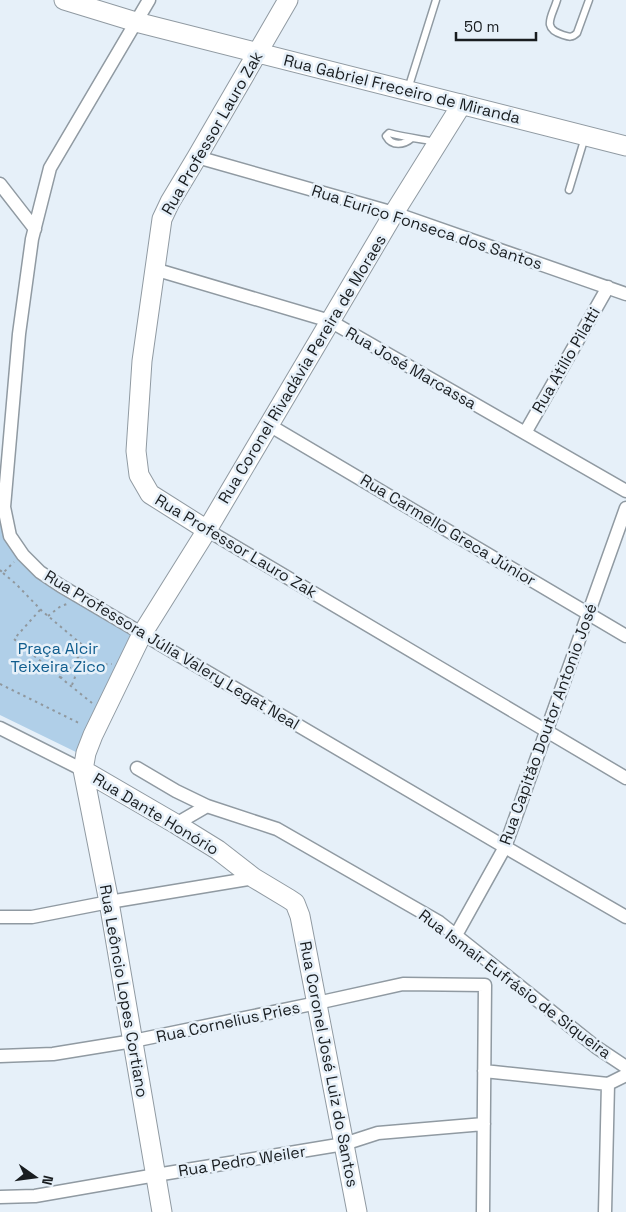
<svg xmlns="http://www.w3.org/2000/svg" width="626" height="1212" font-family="'Space Grotesk',sans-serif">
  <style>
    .green { fill: #b0cfe8 }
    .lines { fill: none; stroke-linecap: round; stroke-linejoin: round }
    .lane-casing { stroke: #909aa2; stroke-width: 9 }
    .street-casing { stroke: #909aa2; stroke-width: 15 }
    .secondary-casing { stroke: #909aa2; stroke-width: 21 }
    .path { stroke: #90989e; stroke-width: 2; stroke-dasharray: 2.5 4; stroke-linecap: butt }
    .lane { stroke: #fff; stroke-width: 6 }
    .street { stroke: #fff; stroke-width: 12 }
    .secondary { stroke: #fff; stroke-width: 19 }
    .labels { text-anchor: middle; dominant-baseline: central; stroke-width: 5; stroke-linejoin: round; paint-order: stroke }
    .street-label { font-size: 16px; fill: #191d20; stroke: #e6f0f9 }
    .park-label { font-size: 16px; fill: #0f5c8d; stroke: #e6f0f9 }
  </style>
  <rect width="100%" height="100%" fill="#e6f0f9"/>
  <path class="green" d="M0 519 4 536 17 556 135 635 80 754 0 715Z"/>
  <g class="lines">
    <g class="lane-casing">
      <path id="lane" d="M557 0C552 17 541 28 563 35 569 37 572 38 577 33L589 0
        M408 89 436 0
        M412 138C404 145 392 147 386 136L389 133C404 137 420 139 436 142
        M569 190 585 137"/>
    </g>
    <g class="street-casing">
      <path id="street" d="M149 0 50 168 32 239 19 334 4 507 10 536 23 555 40 572 61 586 505 847 626 917
        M197 157 394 213 626 294
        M0 184 35 229
        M154 269 330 321 626 491
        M269 425 626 636
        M525 433 608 287
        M207 530 626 778
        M0 728 83 770
        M137 768 176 791 207 806 277 829 439 922 596 1047 626 1067
        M176 824 207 806
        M0 917H32L109 902 254 878
        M456 935 505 847 626 508
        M0 1056 53 1054 133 1041 317 1003 403 984 485 985 483 1212
        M484 1071 608 1084 626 1075
        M0 1197 35 1196 156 1175 344 1144 378 1133 484 1124
        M605 1212 608 1084"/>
    </g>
    <g class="secondary-casing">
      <path id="secondary" d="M64 0 136 22 626 146
        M207 530 150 494 139 475 136 451 142 361 162 219 170 202 197 157 288 0
        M83 770 176 824 218 850 254 878 289 899 295 903 300 916 357 1212
        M162 1212 109 902 83 770 86 753 93 735 142 634 207 530 394 213 462 104"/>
    </g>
    <path class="path" d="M0 570 3 573 14 562
      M3 573 16 584 42 611 86 648 61 678 92 703
      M40 610 14 639 61 678
      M48 616 61 606 67 604
      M79 666 112 664
      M0 684 81 724
      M72 685 85 650"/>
    <use href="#lane" class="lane"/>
    <use href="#street" class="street"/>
    <use href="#secondary" class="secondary"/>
  </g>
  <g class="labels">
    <g class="street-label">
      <text transform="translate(402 89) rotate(14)">Rua Gabriel Freceiro de Miranda</text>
      <text transform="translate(212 133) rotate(-60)">Rua Professor Lauro Zak</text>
      <text transform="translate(427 227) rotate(18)">Rua Eurico Fonseca dos Santos</text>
      <text transform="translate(566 360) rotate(-60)">Rua Atílio Pilatti</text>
      <text transform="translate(411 368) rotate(30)">Rua José Marcassa</text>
      <text transform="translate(302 369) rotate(-59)">Rua Coronel Rivadávia Pereira de Moraes</text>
      <text transform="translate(448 530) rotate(31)">Rua Carmello Greca Júnior</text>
      <text transform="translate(236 546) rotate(31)">Rua Professor Lauro Zak</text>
      <text transform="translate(172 650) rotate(31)">Rua Professora Júlia Valery Legat Neal</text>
      <text transform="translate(548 724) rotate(-70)">Rua Capitão Doutor Antonio José</text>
      <text transform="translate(156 814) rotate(31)">Rua Dante Honório</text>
      <text transform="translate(515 984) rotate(37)">Rua Ismair Eufrásio de Siqueira</text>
      <text transform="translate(124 991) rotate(80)">Rua Leôncio Lopes Cortiano</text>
      <text transform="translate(228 1022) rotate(-12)">Rua Cornelius Pries</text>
      <text transform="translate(329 1064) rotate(79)">Rua Coronel José Luiz do Santos</text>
      <text transform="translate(242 1161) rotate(-9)">Rua Pedro Weiler</text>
    </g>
    <g class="park-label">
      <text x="58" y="648">Praça Alcir<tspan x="58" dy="18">Teixeira Zico</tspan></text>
    </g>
  </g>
  <g transform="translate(35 1177) rotate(104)" stroke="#e6f0f9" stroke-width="4" paint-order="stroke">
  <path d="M0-4L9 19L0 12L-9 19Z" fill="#191d20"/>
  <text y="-8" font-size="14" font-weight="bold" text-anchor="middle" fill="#191d20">N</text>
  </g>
  <path d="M456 32v8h80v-8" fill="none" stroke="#191d20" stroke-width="2.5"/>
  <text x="464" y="32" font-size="15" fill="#191d20" stroke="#e6f0f9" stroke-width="4" paint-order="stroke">50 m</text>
</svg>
